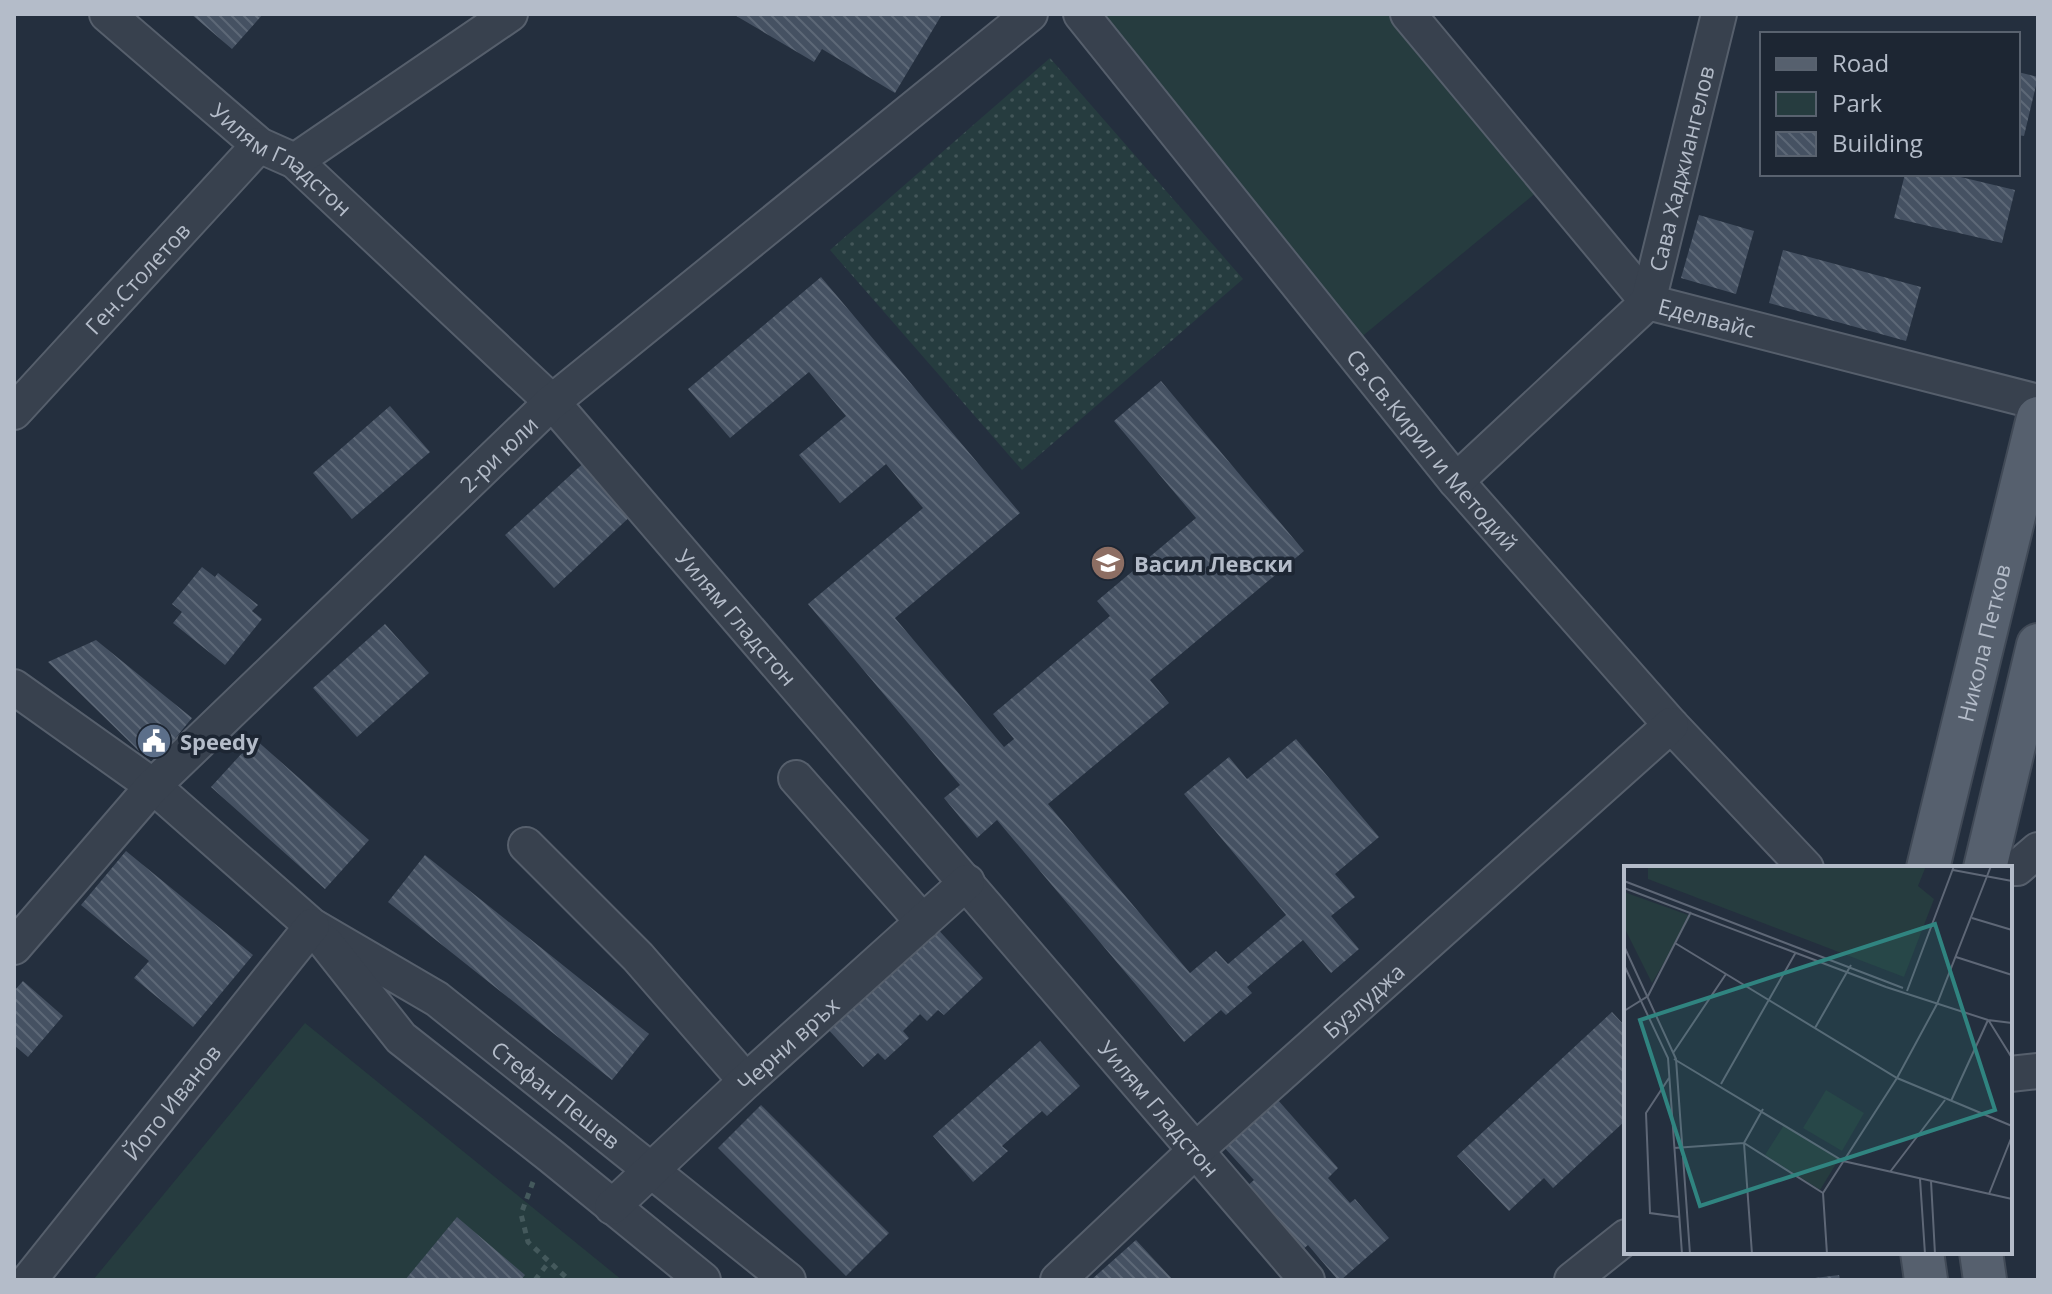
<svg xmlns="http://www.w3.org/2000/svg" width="2052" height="1294" font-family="'Open Sans',sans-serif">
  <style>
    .park { fill: #263c3f }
    .garden { fill: url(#garden-dots) }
    .building { fill: url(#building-back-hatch) }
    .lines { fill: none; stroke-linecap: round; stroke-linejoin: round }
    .minor-casing { stroke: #565f6c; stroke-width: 38 }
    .major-casing { stroke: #414a57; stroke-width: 46 }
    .path { stroke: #44595c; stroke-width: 5; stroke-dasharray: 6 6; stroke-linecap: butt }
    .minor { stroke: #38414e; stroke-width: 34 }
    .major { stroke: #56606e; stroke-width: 42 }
    .labels { text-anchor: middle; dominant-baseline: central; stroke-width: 7; stroke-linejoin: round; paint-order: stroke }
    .street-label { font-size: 22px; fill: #b4bcc9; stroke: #1d2633 }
    .poi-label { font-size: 22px; font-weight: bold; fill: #b4bcc9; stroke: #1d2633; text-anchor: start }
    .inset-road { fill: none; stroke: #5e6776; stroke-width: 2 }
    .view { fill: #308480; fill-opacity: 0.15; stroke: #308480; stroke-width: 4 }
    .inset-edge { fill: none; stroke: #b4bcc9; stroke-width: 4 }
  </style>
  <defs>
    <pattern id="garden-dots" width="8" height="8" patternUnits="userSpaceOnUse" patternTransform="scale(2)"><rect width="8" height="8" fill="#263c3f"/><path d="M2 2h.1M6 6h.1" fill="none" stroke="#435659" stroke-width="1.8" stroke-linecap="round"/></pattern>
    <pattern id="building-back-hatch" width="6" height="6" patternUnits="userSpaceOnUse" patternTransform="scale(2)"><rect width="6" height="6" fill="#455162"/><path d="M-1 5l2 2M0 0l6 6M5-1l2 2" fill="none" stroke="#5d6877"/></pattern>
  </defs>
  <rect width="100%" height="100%" fill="#242f3e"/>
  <path class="park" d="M1087 14H1398L1543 187 1359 339Z
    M305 1023 622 1280H93Z"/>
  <path class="garden" d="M1050 58 1243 279 1022 470 830 250Z"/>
  <path class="building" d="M191 14H263L232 49Z
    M733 14H938L941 16 895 93 822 49 814 62Z
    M2018 72 2038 77 2024 136 2018 135Z
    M1905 174H1948L2015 190 2002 243 1894 218Z
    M1699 215 1754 231 1736 294 1681 278Z
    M1783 250 1921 287 1906 341 1769 303Z
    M821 277 1020 513 895 618 1004 747 1014 739 993 714 1110 616 1097 601 1196 518 1114 421 1161 381 1304 551 1150 680 1169 703 1048 804 1190 973 1216 951 1228 964 1286 915 1184 794 1229 757 1247 779 1296 739 1379 837 1335 874 1355 897 1331 916 1359 949 1331 973 1303 940 1247 987 1252 993 1226 1015 1221 1010 1184 1042 997 820 977 838 944 798 960 785 808 604 923 508 886 464 840 503 799 455 846 416 809 372 730 438 688 389Z
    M390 406 430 452 352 519 313 473Z
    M588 459 636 511 554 588 505 535Z
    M202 567 215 577 218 573 258 605 252 611 262 619 225 665 173 623 182 612 172 604Z
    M385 624 429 673 357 737 313 688Z
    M96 640 192 718 164 752 139 751 48 662Z
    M255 739 369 840 325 889 211 787Z
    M126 851 253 955 193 1027 134 978 149 961 81 905Z
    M425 855 649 1034 612 1080 388 902Z
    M933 924 983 978 944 1015 938 1010 927 1021 920 1014 903 1031 909 1038 885 1060 878 1053 863 1067 825 1026Z
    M23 981 63 1016 28 1057 14 1045V991Z
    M1612 1012 1626 1027V1120L1553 1188 1544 1178 1509 1211 1457 1156Z
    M1040 1041 1080 1086 1047 1116 1042 1111 1002 1146 1008 1151 973 1182 933 1136Z
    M1277 1099 1338 1168 1328 1178 1350 1203 1355 1199 1389 1238 1341 1280H1338L1308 1245 1301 1251 1245 1188 1254 1180 1223 1146Z
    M761 1105 889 1233 846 1276 718 1148Z
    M457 1217 525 1275 521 1280H405Z
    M1136 1240 1173 1280H1091Z
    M1839 1275 1840 1280H1815V1278Z"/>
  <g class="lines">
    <g class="minor-casing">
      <g id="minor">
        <path id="s1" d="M107 14 259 145 295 161 552 402 1307 1280"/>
        <path id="s2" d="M1081 14 1456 481 1671 725 1806 868"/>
        <path id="s3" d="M1408 14 1648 302 2038 402"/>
        <path d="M295 161 510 14"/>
        <path id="s4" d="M14 412 259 145"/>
        <path id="s5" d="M1456 481 1648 302 1719 14"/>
        <path id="s6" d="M14 687 153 786 312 926 437 999 788 1280"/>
        <path d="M796 778 923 922"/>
        <path d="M526 845 638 957 746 1081"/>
        <path d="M2010 868H2017L2038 850"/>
        <path d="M325 942 401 1038 551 1156 703 1280"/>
        <path id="s7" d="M14 947 153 786 552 402 1030 14"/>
        <path d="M2010 1074 2038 1071"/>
        <path id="s8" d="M612 1207 746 1081 967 882"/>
        <path id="s9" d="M29 1280 312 926"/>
        <path id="s10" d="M1058 1280 1196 1150 1671 725"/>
        <path d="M1572 1280 1626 1237"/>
      </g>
    </g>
    <g class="major-casing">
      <g id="major">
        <path id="s11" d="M1928 868 2038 418"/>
        <path d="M1985 868 2038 645"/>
        <path d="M1922 1252 1926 1280"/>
        <path d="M1981 1252 1985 1280"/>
      </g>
    </g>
    <path class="path" d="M533 1182 521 1214 528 1242 569 1280
      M535 1280 549 1262"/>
    <use href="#minor" class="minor"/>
    <use href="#major" class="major"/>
  </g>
  <defs>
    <g id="school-disc" transform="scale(1.8)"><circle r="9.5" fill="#8d6e63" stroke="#1d2633"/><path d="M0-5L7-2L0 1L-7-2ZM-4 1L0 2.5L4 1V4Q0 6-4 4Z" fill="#fff"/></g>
    <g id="civic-disc" transform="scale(1.8)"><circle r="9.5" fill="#5c6f8a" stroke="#1d2633"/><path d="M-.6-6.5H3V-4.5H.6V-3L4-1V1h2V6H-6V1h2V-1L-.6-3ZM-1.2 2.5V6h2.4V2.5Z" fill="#fff"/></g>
  </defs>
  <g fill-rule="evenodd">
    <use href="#school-disc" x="1108" y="563"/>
    <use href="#civic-disc" x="154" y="741"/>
  </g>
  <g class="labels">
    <g class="street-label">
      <text stroke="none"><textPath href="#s1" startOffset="228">Уилям Гладстон</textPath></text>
      <text stroke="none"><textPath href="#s5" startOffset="400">Сава Хаджиангелов</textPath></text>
      <text stroke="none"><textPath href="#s4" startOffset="182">Ген.Столетов</textPath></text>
      <text stroke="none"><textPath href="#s3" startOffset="436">Еделвайс</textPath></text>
      <text stroke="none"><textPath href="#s2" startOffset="560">Св.Св.Кирил и Методий</textPath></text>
      <text stroke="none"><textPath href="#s7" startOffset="692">2-ри юли</textPath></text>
      <text stroke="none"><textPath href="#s1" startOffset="876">Уилям Гладстон</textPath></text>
      <text stroke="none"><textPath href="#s11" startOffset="232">Никола Петков</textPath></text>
      <text stroke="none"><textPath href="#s10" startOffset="414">Бузлуджа</textPath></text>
      <text stroke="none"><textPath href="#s8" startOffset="240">Черни връх</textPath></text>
      <text stroke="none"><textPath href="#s6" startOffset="680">Стефан Пешев</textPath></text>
      <text stroke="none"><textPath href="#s9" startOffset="228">Йото Иванов</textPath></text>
      <text stroke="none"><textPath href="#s1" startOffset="1524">Уилям Гладстон</textPath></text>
    </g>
    <g class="poi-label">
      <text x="1134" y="563">Васил Левски</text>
      <text x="180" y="741">Speedy</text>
    </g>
  </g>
  <g transform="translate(1624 866)">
    <rect width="388" height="388" fill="#242f3e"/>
    <path d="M24 0H302L294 20 310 33 280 111 24 13ZM0 26 67 50 28 117 0 61ZM160 259 215 293 196 324 141 289Z" fill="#263c3f"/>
    <path d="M202 224 240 247 218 285 179 262Z" fill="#263c3f"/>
    <path class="inset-road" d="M329 4 388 15M0 15 279 122M0 22 262 121 364 154 388 157M348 52 388 64M51 77 273 212 388 260M0 80 52 193 66 388M332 91 388 109M0 99 44 192 58 388M283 125 330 0M0 145 24 130 67 46M365 155 388 192M191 162 227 99M49 187 102 108M50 193 219 295 388 333M45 212 22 247 26 347 55 351M97 218 172 86M327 235 364 154M50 282 120 277 199 327M266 306 321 234M296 313 301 388M307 315 311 388M365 328 388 270M128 388 120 277 139 243M203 388 199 327 273 212 313 138 367 0"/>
    <path class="view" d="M311 58 371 244 76 340 16 154Z"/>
    <rect width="388" height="388" class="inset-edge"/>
  </g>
  <rect width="2052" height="1294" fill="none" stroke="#b4bcc9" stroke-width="32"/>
  <rect x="1760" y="32" width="260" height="144" fill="#1d2633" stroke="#59626f" stroke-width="2"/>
  <rect x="1776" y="58" width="40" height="12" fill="#56606e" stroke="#59626f" stroke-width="2"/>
  <text x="1832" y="72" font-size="24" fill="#b4bcc9">Road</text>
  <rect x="1776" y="92" width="40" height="24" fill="#263c3f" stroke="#59626f" stroke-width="2"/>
  <text x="1832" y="112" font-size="24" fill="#b4bcc9">Park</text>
  <rect x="1776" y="132" width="40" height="24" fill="url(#building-back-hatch)" stroke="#59626f" stroke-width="2"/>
  <text x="1832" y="152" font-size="24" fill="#b4bcc9">Building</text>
</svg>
